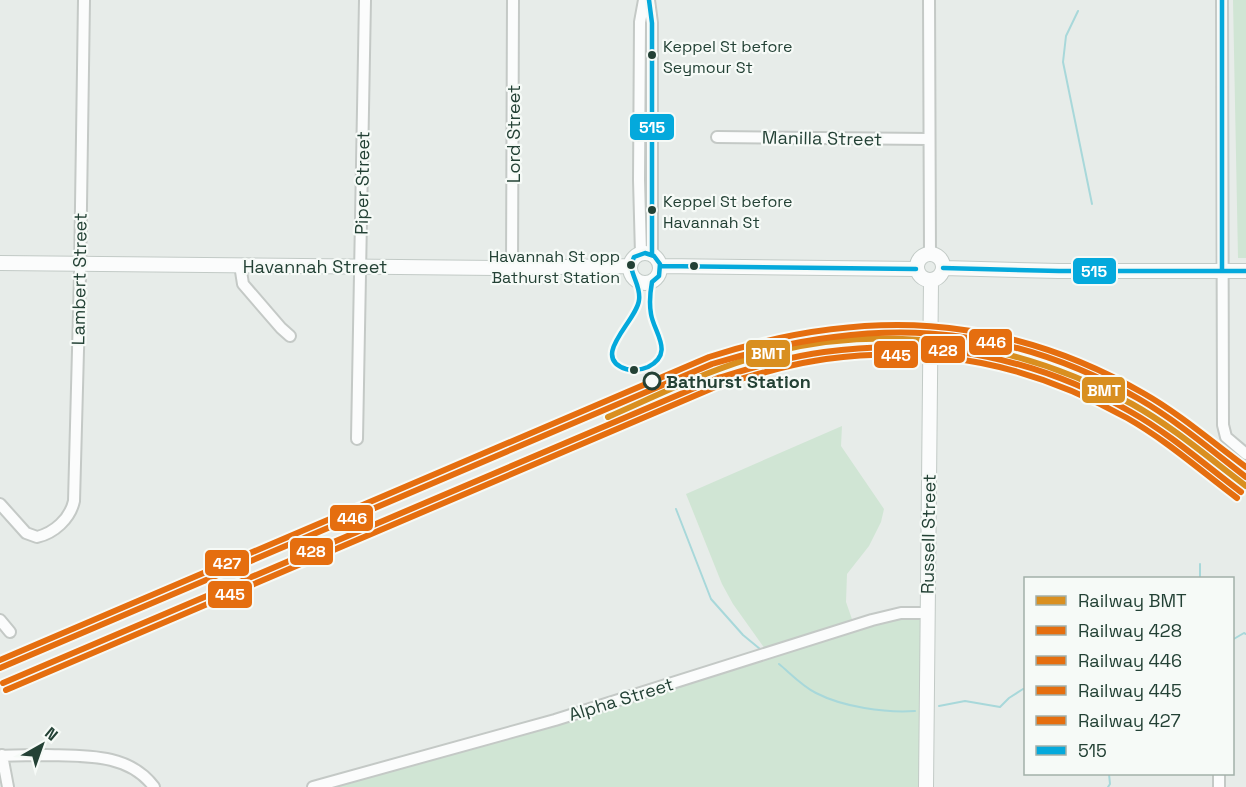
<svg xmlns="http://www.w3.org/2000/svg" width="1246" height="787" font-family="'Space Grotesk',sans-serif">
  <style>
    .green { fill: #d0e5d4 }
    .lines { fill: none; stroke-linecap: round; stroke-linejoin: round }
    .stream { stroke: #a8d8da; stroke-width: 2 }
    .street-casing { stroke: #c4c9c6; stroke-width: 14 }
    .secondary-casing { stroke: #c2cac6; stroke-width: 16 }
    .street { stroke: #fbfcfc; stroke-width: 10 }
    .secondary { stroke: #fbfcfc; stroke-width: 14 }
    .bus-1-casing { stroke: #f6faf7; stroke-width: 9 }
    .bus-1 { stroke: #04a9dc; stroke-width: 4.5 }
    .rail-1-casing { stroke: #f6faf7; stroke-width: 10 }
    .rail-2-casing { stroke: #f6faf7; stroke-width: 10 }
    .rail-3-casing { stroke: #f6faf7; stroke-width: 10 }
    .rail-4-casing { stroke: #f6faf7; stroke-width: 10 }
    .rail-5-casing { stroke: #f6faf7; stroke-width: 10 }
    .rail-1 { stroke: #d98f20; stroke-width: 6 }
    .rail-2 { stroke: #e56e0f; stroke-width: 6 }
    .rail-3 { stroke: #e56e0f; stroke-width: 6 }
    .rail-4 { stroke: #e56e0f; stroke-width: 6 }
    .rail-5 { stroke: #e56e0f; stroke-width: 6 }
    .bus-dot { fill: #234135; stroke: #f6faf7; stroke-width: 2 }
    .stop-dot { fill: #f6faf7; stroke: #234135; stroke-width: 3 }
    .labels { text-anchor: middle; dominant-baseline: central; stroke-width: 4.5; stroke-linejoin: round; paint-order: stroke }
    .bus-label { font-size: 16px; fill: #234135; stroke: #f6faf7; text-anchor: start }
    .street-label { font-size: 18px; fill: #234135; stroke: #f6faf7 }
    .stop-label { font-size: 18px; font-weight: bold; fill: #234135; stroke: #f6faf7; text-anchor: start }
    .line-badge { stroke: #f6faf7; stroke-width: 2 }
    .badge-label { font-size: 16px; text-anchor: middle; font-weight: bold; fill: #fff }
  </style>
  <rect width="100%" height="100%" fill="#e7ece9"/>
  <path class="green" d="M1233 0H1246V258H1238Z
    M842 426 841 446 884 509 881 522 869 546 847 574 846 602 854 625 927 613 926 787H313L768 653 733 604 722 584 686 494Z"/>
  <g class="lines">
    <path class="stream" d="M1078 11 1066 36 1063 62 1092 204
      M676 509 711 599 743 635 760 649
      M1200 578V564
      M1232 640 1244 633 1246 634
      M779 664C790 673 802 686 816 693 843 707 885 713 915 711
      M939 706 965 701 1000 707 1009 698 1023 689 1026 690
      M1108 787 1110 784 1109 774"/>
    <g class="street-casing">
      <path id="street" d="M649 0 652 23V254
        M929 0 930 254
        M1222 0 1223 425 1226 437 1246 454
        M717 137 928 139
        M641 254 639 180 640 22 644 0
        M240 265 243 284 281 328 290 336
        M512 268 513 0
        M357 439 365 0
        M0 504 26 533 37 537C54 533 70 519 74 501L80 275 84 0
        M0 620 10 632
        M2 755 8 787
        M0 756C15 755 31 755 47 755 85 756 129 753 154 787
        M313 787 555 720 872 620 901 613H927
        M1219 787V774"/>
    </g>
    <g class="secondary-casing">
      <path id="secondary" d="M630 268a15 15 0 1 1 30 0a15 15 0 1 1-30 0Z
        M917 267a13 13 0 1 1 26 0a13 13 0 1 1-26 0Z
        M0 263 496 268 630 266
        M660 266 916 269
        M943 268 1059 271H1246
        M926 787 931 281"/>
    </g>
    <use href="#street" class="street"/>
    <use href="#secondary" class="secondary"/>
    <g class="bus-1-casing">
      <path id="bus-1" d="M649 0 652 23V254
        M1222 0V271
        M645 253 654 256 660 264 659 276 652 282C650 293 649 303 651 314 654 333 675 353 648 367 641 370 633 371 626 369 589 357 637 321 639 300 641 287 632 277 631 265L634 257Z
        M660 266 916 269
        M943 268 1059 271H1246"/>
    </g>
    <use href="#bus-1" class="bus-1"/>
    <g class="rail-1-casing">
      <path id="rail-1" d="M608 417C663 393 718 365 777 351 898 322 1024 345 1132 404 1173 427 1209 458 1246 486"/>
    </g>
    <g class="rail-2-casing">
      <path id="rail-2" d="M3 683 718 378C752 368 787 357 824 352 934 337 1035 357 1131 412 1170 434 1205 465 1241 492"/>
    </g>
    <g class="rail-3-casing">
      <path id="rail-3" d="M0 668 712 364C865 317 997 318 1139 399 1177 421 1211 450 1246 477"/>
    </g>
    <g class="rail-4-casing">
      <path id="rail-4" d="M6 690 720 385C755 375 790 364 826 359 936 345 1030 364 1127 418 1166 440 1201 471 1237 498"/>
    </g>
    <g class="rail-5-casing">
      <path id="rail-5" d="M0 660 709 357C862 308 1002 312 1143 393 1180 414 1212 442 1246 467"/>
    </g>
    <use href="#rail-1" class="rail-1"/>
    <use href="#rail-2" class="rail-2"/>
    <use href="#rail-3" class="rail-3"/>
    <use href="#rail-4" class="rail-4"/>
    <use href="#rail-5" class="rail-5"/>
  </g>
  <g class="bus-dot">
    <circle cx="652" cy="55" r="5"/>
    <circle cx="652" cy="210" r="5"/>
    <circle cx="631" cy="265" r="5"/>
    <circle cx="694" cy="266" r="5"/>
    <circle cx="634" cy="370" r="5"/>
  </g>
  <circle class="stop-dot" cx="652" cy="381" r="8"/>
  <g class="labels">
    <g class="bus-label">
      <text x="663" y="46">Keppel St before<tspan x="663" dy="21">Seymour St</tspan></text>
      <text x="663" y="201">Keppel St before<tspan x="663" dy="21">Havannah St</tspan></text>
      <text x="620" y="256" text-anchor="end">Havannah St opp<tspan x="620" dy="21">Bathurst Station</tspan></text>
    </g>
    <g class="street-label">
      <text transform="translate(513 134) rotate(-90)">Lord Street</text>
      <text transform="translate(822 138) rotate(1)">Manilla Street</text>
      <text transform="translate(362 183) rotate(-89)">Piper Street</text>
      <text x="315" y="266">Havannah Street</text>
      <text transform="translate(79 279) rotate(-89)">Lambert Street</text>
      <text transform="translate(928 534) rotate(-89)">Russell Street</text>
      <text transform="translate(621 699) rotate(-17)">Alpha Street</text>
    </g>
    <g class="stop-label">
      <text x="666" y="381">Bathurst Station</text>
    </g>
  </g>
  <g class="line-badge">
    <rect x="629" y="113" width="46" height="28" rx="6" fill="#04a9dc"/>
    <rect x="1072" y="257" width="45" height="28" rx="6" fill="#04a9dc"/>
    <rect x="968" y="328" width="45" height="28" rx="6" fill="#e56e0f"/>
    <rect x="920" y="335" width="46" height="29" rx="6" fill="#e56e0f"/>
    <rect x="745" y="339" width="46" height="29" rx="6" fill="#d98f20"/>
    <rect x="873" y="340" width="46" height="29" rx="6" fill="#e56e0f"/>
    <rect x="1081" y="376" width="45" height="28" rx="6" fill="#d98f20"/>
    <rect x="329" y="504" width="45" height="28" rx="6" fill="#e56e0f"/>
    <rect x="289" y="537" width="45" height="29" rx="6" fill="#e56e0f"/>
    <rect x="204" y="549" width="46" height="28" rx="6" fill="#e56e0f"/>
    <rect x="207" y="580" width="46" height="29" rx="6" fill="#e56e0f"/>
  </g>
  <g class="badge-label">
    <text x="652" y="133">515</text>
    <text x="1094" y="277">515</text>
    <text x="991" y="348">446</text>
    <text x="943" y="356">428</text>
    <text x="768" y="359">BMT</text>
    <text x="896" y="361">445</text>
    <text x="1104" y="396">BMT</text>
    <text x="352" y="524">446</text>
    <text x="311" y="557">428</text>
    <text x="227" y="569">427</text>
    <text x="230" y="600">445</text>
  </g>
  <rect x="1024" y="577" width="210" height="198" fill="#f6faf7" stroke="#a2b0a9" stroke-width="1.5"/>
  <rect x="1036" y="596" width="30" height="9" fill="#d98f20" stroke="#a2b0a9" stroke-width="1.5"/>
  <text x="1078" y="607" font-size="18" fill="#234135">Railway BMT</text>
  <rect x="1036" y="626" width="30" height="9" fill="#e56e0f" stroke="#a2b0a9" stroke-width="1.5"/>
  <text x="1078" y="637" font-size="18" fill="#234135">Railway 428</text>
  <rect x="1036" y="656" width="30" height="9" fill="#e56e0f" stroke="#a2b0a9" stroke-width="1.5"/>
  <text x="1078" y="667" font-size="18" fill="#234135">Railway 446</text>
  <rect x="1036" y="686" width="30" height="9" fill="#e56e0f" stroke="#a2b0a9" stroke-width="1.5"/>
  <text x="1078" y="697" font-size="18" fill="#234135">Railway 445</text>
  <rect x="1036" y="716" width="30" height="9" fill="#e56e0f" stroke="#a2b0a9" stroke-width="1.5"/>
  <text x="1078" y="727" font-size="18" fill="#234135">Railway 427</text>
  <rect x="1036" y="746" width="30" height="9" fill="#04a9dc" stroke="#a2b0a9" stroke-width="1.5"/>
  <text x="1078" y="757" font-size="18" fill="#234135">515</text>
  <g transform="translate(42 745) rotate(40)" stroke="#f6faf7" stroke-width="4.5" paint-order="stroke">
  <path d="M0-4.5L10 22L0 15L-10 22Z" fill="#234135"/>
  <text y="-9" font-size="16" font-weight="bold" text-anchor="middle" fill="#234135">N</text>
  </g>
</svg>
